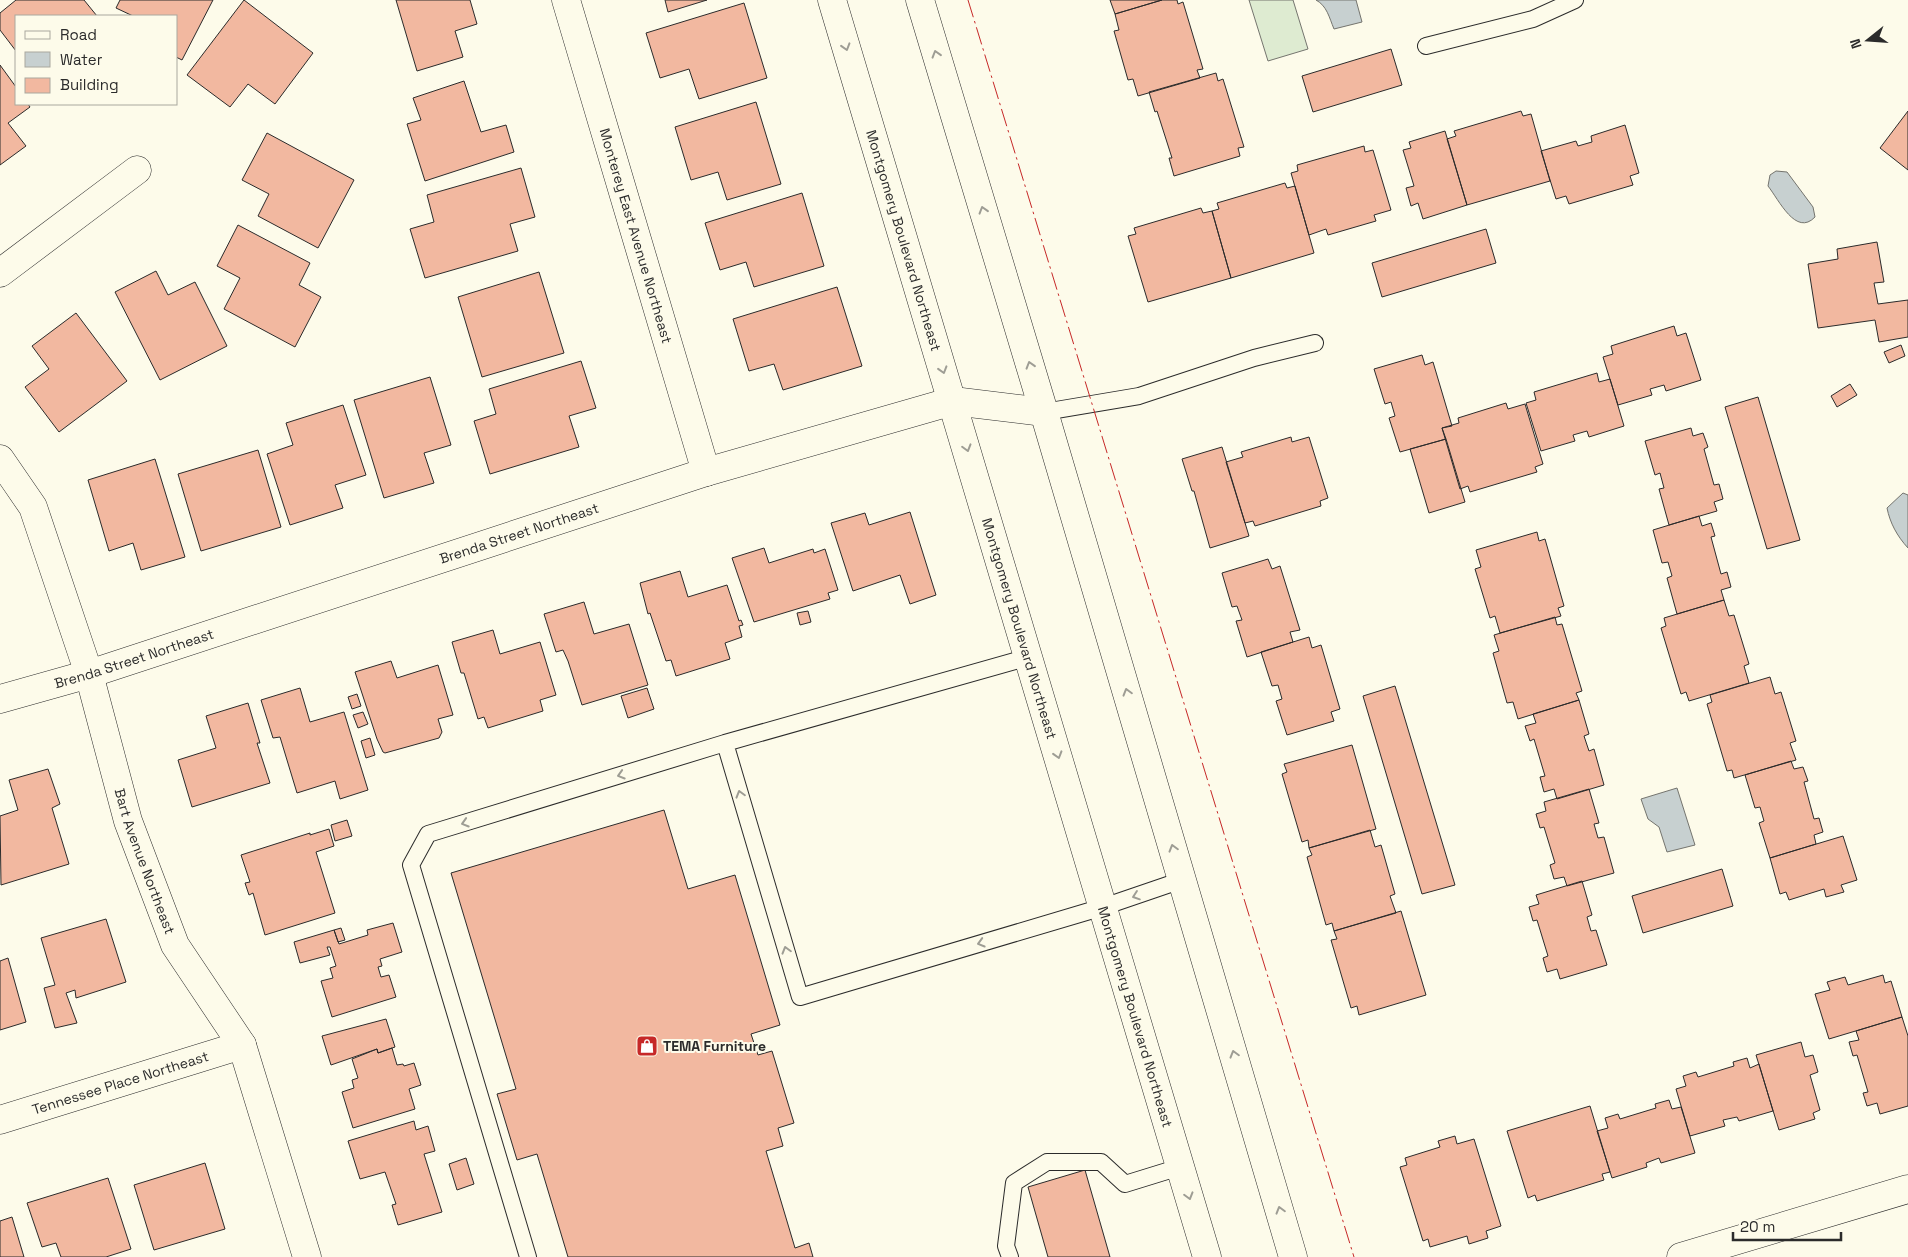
<svg xmlns="http://www.w3.org/2000/svg" width="1908" height="1257" font-family="'Space Grotesk',sans-serif">
  <style>
    .green { fill: #deebd1; stroke: #74746e }
    .water { fill: #c7d0d0; stroke: #74746e }
    .building { fill: #f2b8a0; stroke: #2b2b2b }
    .lines { fill: none; stroke-linecap: round; stroke-linejoin: round }
    .lane-casing { stroke: #2b2b2b; stroke-width: 18 }
    .street-casing { stroke: #2b2b2b; stroke-width: 29 }
    .secondary-casing { stroke: #2b2b2b; stroke-width: 29 }
    .primary-casing { stroke: #2b2b2b; stroke-width: 29 }
    .lane { stroke: #fdfbea; stroke-width: 16 }
    .street { stroke: #fdfbea; stroke-width: 28 }
    .secondary { stroke: #fdfbea; stroke-width: 28 }
    .primary { stroke: #fdfbea; stroke-width: 28 }
    .power { stroke: #c62828; stroke-width: 1; stroke-dasharray: 18 4 2.5 4; stroke-linecap: butt }
    .oneway { stroke: #9e9d94 }
    .labels { text-anchor: middle; dominant-baseline: central; stroke-width: 4; stroke-linejoin: round; paint-order: stroke }
    .street-label { font-size: 14px; fill: #2b2b2b; stroke: #fdfbea }
    .poi-label { font-size: 14px; font-weight: bold; fill: #2b2b2b; stroke: #fdfbea; text-anchor: start }
  </style>
  <rect width="100%" height="100%" fill="#fdfbea"/>
  <path class="green" d="M1249 0H1293L1308 49 1268 61Z"/>
  <path class="water" d="M1316 0H1356L1362 22 1334 29C1329 17 1327 6 1316 0Z
    M1776 171 1787 172 1813 207 1815 217C1796 237 1779 200 1768 186L1770 175Z
    M1903 493 1908 495V548C1897 536 1890 523 1887 508Z
    M1677 788 1695 845 1667 852 1659 827 1648 819 1641 799Z"/>
  <path class="building" d="M16 0H84L97 16H16V51L0 30V13Z
    M120 0H213L182 60 176 57V16H133L116 8Z
    M244 0 313 53 275 104 248 84 230 107 187 75Z
    M396 0H470L477 24 455 31 463 57 417 71Z
    M665 0H707L668 12Z
    M1110 0H1162L1115 14Z
    M1162 0H1177L1178 4 1183 2 1203 69 1197 70 1200 78 1138 96 1133 79 1128 80 1114 31 1119 30 1115 14Z
    M744 3 767 78 699 99 689 69 660 78 646 33Z
    M1391 49 1402 85 1313 112 1302 76Z
    M0 65 16 87V104H28L30 107 8 123 26 146 0 165Z
    M1216 73 1218 81 1223 79 1244 147 1238 148 1240 156 1174 176 1169 158H1172L1157 111 1155 112 1149 92Z
    M464 81 481 132 506 125 514 152 425 181 407 124 421 120 413 98Z
    M756 102 781 184 727 200 718 172 691 180 675 127Z
    M1521 111 1523 116 1531 114 1550 181 1467 205 1447 139 1456 136 1454 131Z
    M1908 111V170L1880 148Z
    M1625 125 1639 173 1630 176 1633 185 1569 204 1566 196 1556 199 1541 151 1576 141 1578 146 1592 142 1591 136Z
    M1445 131 1467 205 1423 219 1418 203 1411 206 1406 188 1414 186 1403 150 1411 148 1409 142Z
    M267 133 354 180 318 248 258 216 269 194 242 180Z
    M1364 146 1365 152 1373 150 1391 210 1374 215 1376 221 1328 235 1326 229 1309 235 1291 173 1298 171 1297 165Z
    M521 168 535 217 510 224 518 251 425 278 410 229 434 222 427 195Z
    M1285 183 1287 188 1295 186 1314 253 1231 278 1212 211 1219 209 1217 203Z
    M802 193 824 266 754 287 746 262 720 270 705 223Z
    M1201 208 1203 213 1212 211 1231 278 1148 302 1128 236 1136 234 1134 228Z
    M238 225 310 263 299 285 321 297 295 347 224 309 240 278 217 266Z
    M1486 229 1496 263 1382 297 1372 263Z
    M1877 242 1884 282 1874 283 1878 304 1908 300V337L1879 342 1875 320 1818 328 1808 264 1838 259 1837 249Z
    M156 271 168 295 195 282 227 346 160 380 115 292Z
    M539 272 564 353 482 377 458 297Z
    M837 287 862 366 783 390 774 364 749 371 733 319Z
    M76 313 127 381 59 432 25 387 49 369 32 346Z
    M1674 326 1677 336 1686 333 1701 380 1666 391 1664 385 1650 389 1652 395 1618 405 1603 357 1613 354 1611 346Z
    M1901 345 1905 356 1889 363 1884 352Z
    M1422 355 1425 365 1433 362 1452 426 1442 428 1446 439 1400 452 1389 418 1395 416 1391 402 1385 404 1374 369Z
    M581 361 596 408 569 416 579 447 490 474 474 421 496 414 489 389Z
    M1597 373 1599 382 1610 379 1624 426 1589 437 1587 431 1573 435 1575 441 1541 451 1526 403 1536 400 1534 392Z
    M430 377 451 445 424 453 434 483 384 498 354 400Z
    M1850 384 1857 395 1837 407 1831 396Z
    M1758 397 1800 540 1767 549 1725 407Z
    M1506 403 1508 409 1525 404 1543 464 1535 467 1537 472 1470 492 1468 486 1460 489 1442 428 1459 423 1458 418Z
    M343 405 366 475 335 485 343 508 290 525 267 454 293 445 286 423Z
    M1691 428 1693 436 1703 433 1708 447 1704 449 1714 485 1719 484 1723 499 1714 502 1717 511 1669 525 1659 489 1664 488 1660 473 1655 475 1645 441Z
    M1291 437 1292 442 1309 437 1328 498 1320 501 1321 506 1255 526 1253 521 1245 523 1226 462 1243 457 1241 452Z
    M1446 439 1465 502 1429 513 1410 449Z
    M1222 447 1249 536 1210 548 1194 491H1192L1182 459Z
    M258 450 281 527 201 551 178 474Z
    M155 459 185 557 141 570 133 543 109 551 88 480Z
    M910 512 936 595 910 604 900 575 853 591 831 523 865 513 869 525Z
    M1699 516 1702 526 1711 523 1715 536 1711 537 1721 574 1727 572 1731 587 1721 590 1724 600 1677 614 1667 578 1672 576 1668 562 1662 563 1653 530Z
    M1537 532 1539 541 1545 539 1564 606 1558 608 1561 616 1500 633 1495 616 1490 618 1475 569 1481 567 1476 550Z
    M764 548 769 563 813 549 814 553 825 549 838 590 828 593 830 599 754 622 732 558Z
    M1268 559 1272 569 1280 566 1300 630 1290 632 1293 642 1247 657 1236 621 1242 620 1237 606 1232 607 1222 573Z
    M680 571 688 597 727 585 739 621 741 620 743 625 739 626 742 637 725 643 730 659 676 676 671 660 666 661 650 613 648 614 640 583Z
    M1724 600 1729 616 1734 615 1749 664 1744 666 1749 683 1689 701 1686 692 1681 694 1661 628 1666 626 1664 618Z
    M584 602 594 634 629 624 648 685 582 705 568 661 563 650 556 652 544 614Z
    M808 611 811 622 800 625 797 613Z
    M1555 617 1557 625 1562 624 1582 691 1576 693 1579 700 1518 719 1513 702 1507 703 1493 653 1499 651 1494 635Z
    M493 630 500 654 540 642 556 695 540 700 543 711 488 728 484 717 478 719 464 673H461L452 642Z
    M1309 637 1312 648 1321 645 1340 709 1331 712 1334 721 1287 735 1276 701 1282 699 1278 685 1272 686 1261 652Z
    M391 661 397 678 438 665 453 715 438 719 442 732 439 738 385 753 383 752 377 739 355 672Z
    M1770 677 1775 694 1781 692 1796 741 1790 743 1796 760 1734 778 1732 770 1727 771 1707 704 1712 702 1710 695Z
    M1395 686 1455 885 1422 894 1363 696Z
    M300 688 310 722 344 712 368 790 340 799 335 781 297 793 280 737 273 738 261 700Z
    M647 688 654 709 628 718 621 696Z
    M357 694 361 706 352 709 348 697Z
    M1579 700 1589 734 1584 736 1589 751 1594 749 1604 785 1557 799 1554 789 1544 792 1540 777 1545 776 1534 739 1530 741 1525 726 1536 723 1533 714Z
    M248 703 260 743H257L270 783 192 807 178 760 216 748 206 716Z
    M363 712 368 724 358 728 353 715Z
    M370 738 375 755 366 758 361 741Z
    M1352 745 1376 829 1309 848 1308 840 1302 842 1282 774 1287 772 1284 764Z
    M1791 761 1794 769 1803 767 1808 781 1804 782 1814 819 1819 818 1823 832 1814 835 1816 844 1770 858 1759 823 1764 821 1760 807 1755 808 1745 775Z
    M48 769 60 804 52 808 69 864 1 885 0 816 18 810 9 780Z
    M1589 789 1599 823 1594 824 1598 838 1604 837 1614 873 1567 886 1564 877 1554 879 1550 865 1555 863 1544 827 1540 828 1536 814 1546 811 1544 802Z
    M664 810 688 889 735 875 780 1025 751 1034 758 1055 772 1051 794 1123 778 1128 783 1146 766 1151 795 1248 809 1243 813 1257H568L537 1154 517 1160 497 1094 516 1089 451 873Z
    M347 820 352 836 335 841 331 825Z
    M329 829 334 846 316 852 335 913 265 935 253 893 249 895 245 883 250 882 241 855 310 833V835Z
    M1370 830 1375 847 1381 845 1395 894 1390 896 1396 913 1334 931 1332 923 1326 925 1307 857 1312 855 1309 848Z
    M1843 836 1857 880 1841 885 1844 892 1826 897 1824 889 1789 900 1786 892 1780 894 1770 858Z
    M1722 869 1733 906 1643 933 1632 896Z
    M1582 881 1592 915 1587 917 1591 931 1596 930 1607 965 1560 979 1557 969 1547 972 1543 958 1548 956 1537 920 1533 921 1529 907 1539 904 1536 895Z
    M1401 911 1426 995 1359 1015 1357 1006 1351 1008 1331 940 1337 939 1334 931Z
    M106 919 126 982 76 998 75 990 66 993 77 1023 55 1028 44 988 55 985 41 938Z
    M393 923 402 952 380 959 382 966 378 967 381 977 389 975 396 997 332 1017 321 981 333 978 330 968 336 966 330 947H327L330 955 300 963 294 942 334 930 339 944 368 935 367 930Z
    M341 928 345 940 338 942 334 930Z
    M8 958 26 1022 0 1030V961Z
    M1883 975 1885 983 1891 981 1902 1017 1829 1039 1815 994 1830 990 1827 982 1845 977 1848 985Z
    M1902 1017 1908 1036V1106L1880 1114 1877 1103 1867 1106 1863 1093 1868 1092 1857 1055 1853 1056 1849 1042 1859 1040 1856 1031Z
    M386 1019 395 1047 378 1053 377 1049 331 1065 322 1036Z
    M1801 1042 1805 1057 1813 1055 1818 1072 1810 1075 1820 1110 1813 1113 1815 1119 1779 1130 1756 1055Z
    M392 1048 397 1065 403 1064 404 1066 414 1063 421 1085 409 1089 415 1109 353 1128 342 1092 354 1088 352 1080 358 1078 352 1059 377 1049 378 1053Z
    M1747 1058 1750 1068 1759 1064 1773 1111 1739 1121 1737 1117 1723 1120 1725 1126 1690 1136 1676 1089 1686 1086 1683 1076 1696 1072 1698 1077 1734 1066 1733 1062Z
    M1669 1100 1672 1109 1681 1107 1695 1153 1661 1163 1659 1158 1646 1163 1647 1167 1612 1178 1597 1131 1608 1128 1605 1118 1618 1114 1620 1119 1656 1108 1655 1104Z
    M1590 1106 1610 1172 1602 1174 1604 1180 1537 1201 1535 1195 1528 1198 1507 1131Z
    M414 1121 416 1130 428 1126 435 1151 424 1154 442 1212 398 1225 392 1205 396 1204 385 1172 360 1179 348 1141Z
    M1455 1136 1457 1144 1474 1139 1501 1226 1486 1231 1488 1238 1469 1244 1467 1236 1430 1247 1428 1239 1423 1241 1400 1167 1407 1165 1405 1158 1440 1147 1438 1141Z
    M466 1158 474 1184 457 1190 449 1164Z
    M205 1163 225 1229 154 1250 134 1185Z
    M1085 1170 1110 1257H1048L1028 1187Z
    M108 1178 131 1249 106 1257H61L56 1243 42 1247 27 1203Z
    M12 1217 24 1257H0V1221Z"/>
  <g class="lines">
    <g class="lane-casing">
      <path id="lane" d="M1426 46 1533 19 1575 0
        M1044 412 1139 396 1254 358 1315 343
        M725 743 1029 657
        M528 1257 411 865 428 834 725 743 800 997 1103 907 1182 880
        M1010 1257 1006 1246 1014 1183 1047 1162H1101L1125 1184 1180 1167"/>
    </g>
    <g class="street-casing">
      <g id="street">
        <path id="s1" d="M566 0 706 472"/>
        <path d="M0 273 137 170"/>
        <path id="s2" d="M0 459 33 507 89 674 128 821 175 945 242 1045 307 1257"/>
        <path id="s3" d="M0 699 89 674 706 472 953 401 1044 412"/>
        <path id="s4" d="M0 1120 242 1045"/>
      </g>
    </g>
    <g class="secondary-casing">
      <path id="secondary" d="M1681 1257 1908 1189"/>
    </g>
    <g class="primary-casing">
      <g id="primary">
        <path id="s5" d="M832 0 1207 1257"/>
        <path d="M920 0 1044 412 1293 1257"/>
      </g>
    </g>
    <use href="#lane" class="lane"/>
    <use href="#street" class="street"/>
    <use href="#secondary" class="secondary"/>
    <use href="#primary" class="primary"/>
    <path class="power" d="M968 0 1354 1257"/>
  </g>
  <defs><path id="oneway-chevron" d="M-2-3.5L2.5 0L-2 3.5" fill="none" stroke-width="1.6" stroke-linecap="round" stroke-linejoin="round" transform="scale(1.25)"/></defs>
  <g class="oneway">
    <use href="#oneway-chevron" transform="translate(846 47) rotate(73)"/>
    <use href="#oneway-chevron" transform="translate(936 54) rotate(-107)"/>
    <use href="#oneway-chevron" transform="translate(983 210) rotate(-107)"/>
    <use href="#oneway-chevron" transform="translate(1030 365) rotate(-107)"/>
    <use href="#oneway-chevron" transform="translate(943 370) rotate(73)"/>
    <use href="#oneway-chevron" transform="translate(967 448) rotate(74)"/>
    <use href="#oneway-chevron" transform="translate(1127 692) rotate(-106)"/>
    <use href="#oneway-chevron" transform="translate(1058 755) rotate(73)"/>
    <use href="#oneway-chevron" transform="translate(621 775) rotate(163)"/>
    <use href="#oneway-chevron" transform="translate(740 794) rotate(-106)"/>
    <use href="#oneway-chevron" transform="translate(465 823) rotate(163)"/>
    <use href="#oneway-chevron" transform="translate(1173 848) rotate(-106)"/>
    <use href="#oneway-chevron" transform="translate(1136 896) rotate(161)"/>
    <use href="#oneway-chevron" transform="translate(981 943) rotate(164)"/>
    <use href="#oneway-chevron" transform="translate(786 950) rotate(-106)"/>
    <use href="#oneway-chevron" transform="translate(1234 1054) rotate(-106)"/>
    <use href="#oneway-chevron" transform="translate(1189 1196) rotate(74)"/>
    <use href="#oneway-chevron" transform="translate(1280 1210) rotate(-106)"/>
  </g>
  <defs>
    <g id="shop-square" transform="scale(1.125)"><rect x="-9" y="-9" width="18" height="18" rx="4" fill="#c62828" stroke="#fdfbea"/><path d="M-5-2.5h2.3a2.7 3.5 0 0 1 5.4 0H5L5.5 6h-11ZM-1.5-2.5h3a1.5 2.3 0 0 0-3 0Z" fill="#fff"/></g>
  </defs>
  <g fill-rule="evenodd">
    <use href="#shop-square" x="647" y="1046"/>
  </g>
  <g class="labels">
    <g class="street-label">
      <text stroke="none"><textPath href="#s1" startOffset="246">Monterey East Avenue Northeast</textPath></text>
      <text stroke="none"><textPath href="#s5" startOffset="251">Montgomery Boulevard Northeast</textPath></text>
      <text stroke="none"><textPath href="#s3" startOffset="545">Brenda Street Northeast</textPath></text>
      <text stroke="none"><textPath href="#s5" startOffset="656">Montgomery Boulevard Northeast</textPath></text>
      <text stroke="none"><textPath href="#s3" startOffset="140">Brenda Street Northeast</textPath></text>
      <text stroke="none"><textPath href="#s2" startOffset="430">Bart Avenue Northeast</textPath></text>
      <text stroke="none"><textPath href="#s5" startOffset="1061">Montgomery Boulevard Northeast</textPath></text>
      <text stroke="none"><textPath href="#s4" startOffset="126">Tennessee Place Northeast</textPath></text>
    </g>
    <g class="poi-label">
      <text x="663" y="1046">TEMA Furniture</text>
    </g>
  </g>
  <rect x="15" y="15" width="162" height="90" fill="#fdfbea" stroke="#a9a89e"/>
  <rect x="25" y="31" width="25" height="8" fill="#fdfbea" stroke="#a9a89e"/>
  <text x="60" y="40" font-size="15" fill="#2b2b2b">Road</text>
  <rect x="25" y="52" width="25" height="15" fill="#c7d0d0" stroke="#a9a89e"/>
  <text x="60" y="65" font-size="15" fill="#2b2b2b">Water</text>
  <rect x="25" y="78" width="25" height="15" fill="#f2b8a0" stroke="#a9a89e"/>
  <text x="60" y="90" font-size="15" fill="#2b2b2b">Building</text>
  <g transform="translate(1868 40) rotate(253)" stroke="#fdfbea" stroke-width="4" paint-order="stroke">
  <path d="M0-4L9 19L0 12L-9 19Z" fill="#2b2b2b"/>
  <text y="-8" font-size="14" font-weight="bold" text-anchor="middle" fill="#2b2b2b">N</text>
  </g>
  <path d="M1733 1232v8h108v-8" fill="none" stroke="#2b2b2b" stroke-width="2.5"/>
  <text x="1740" y="1232" font-size="15" fill="#2b2b2b" stroke="#fdfbea" stroke-width="4" paint-order="stroke">20 m</text>
</svg>
